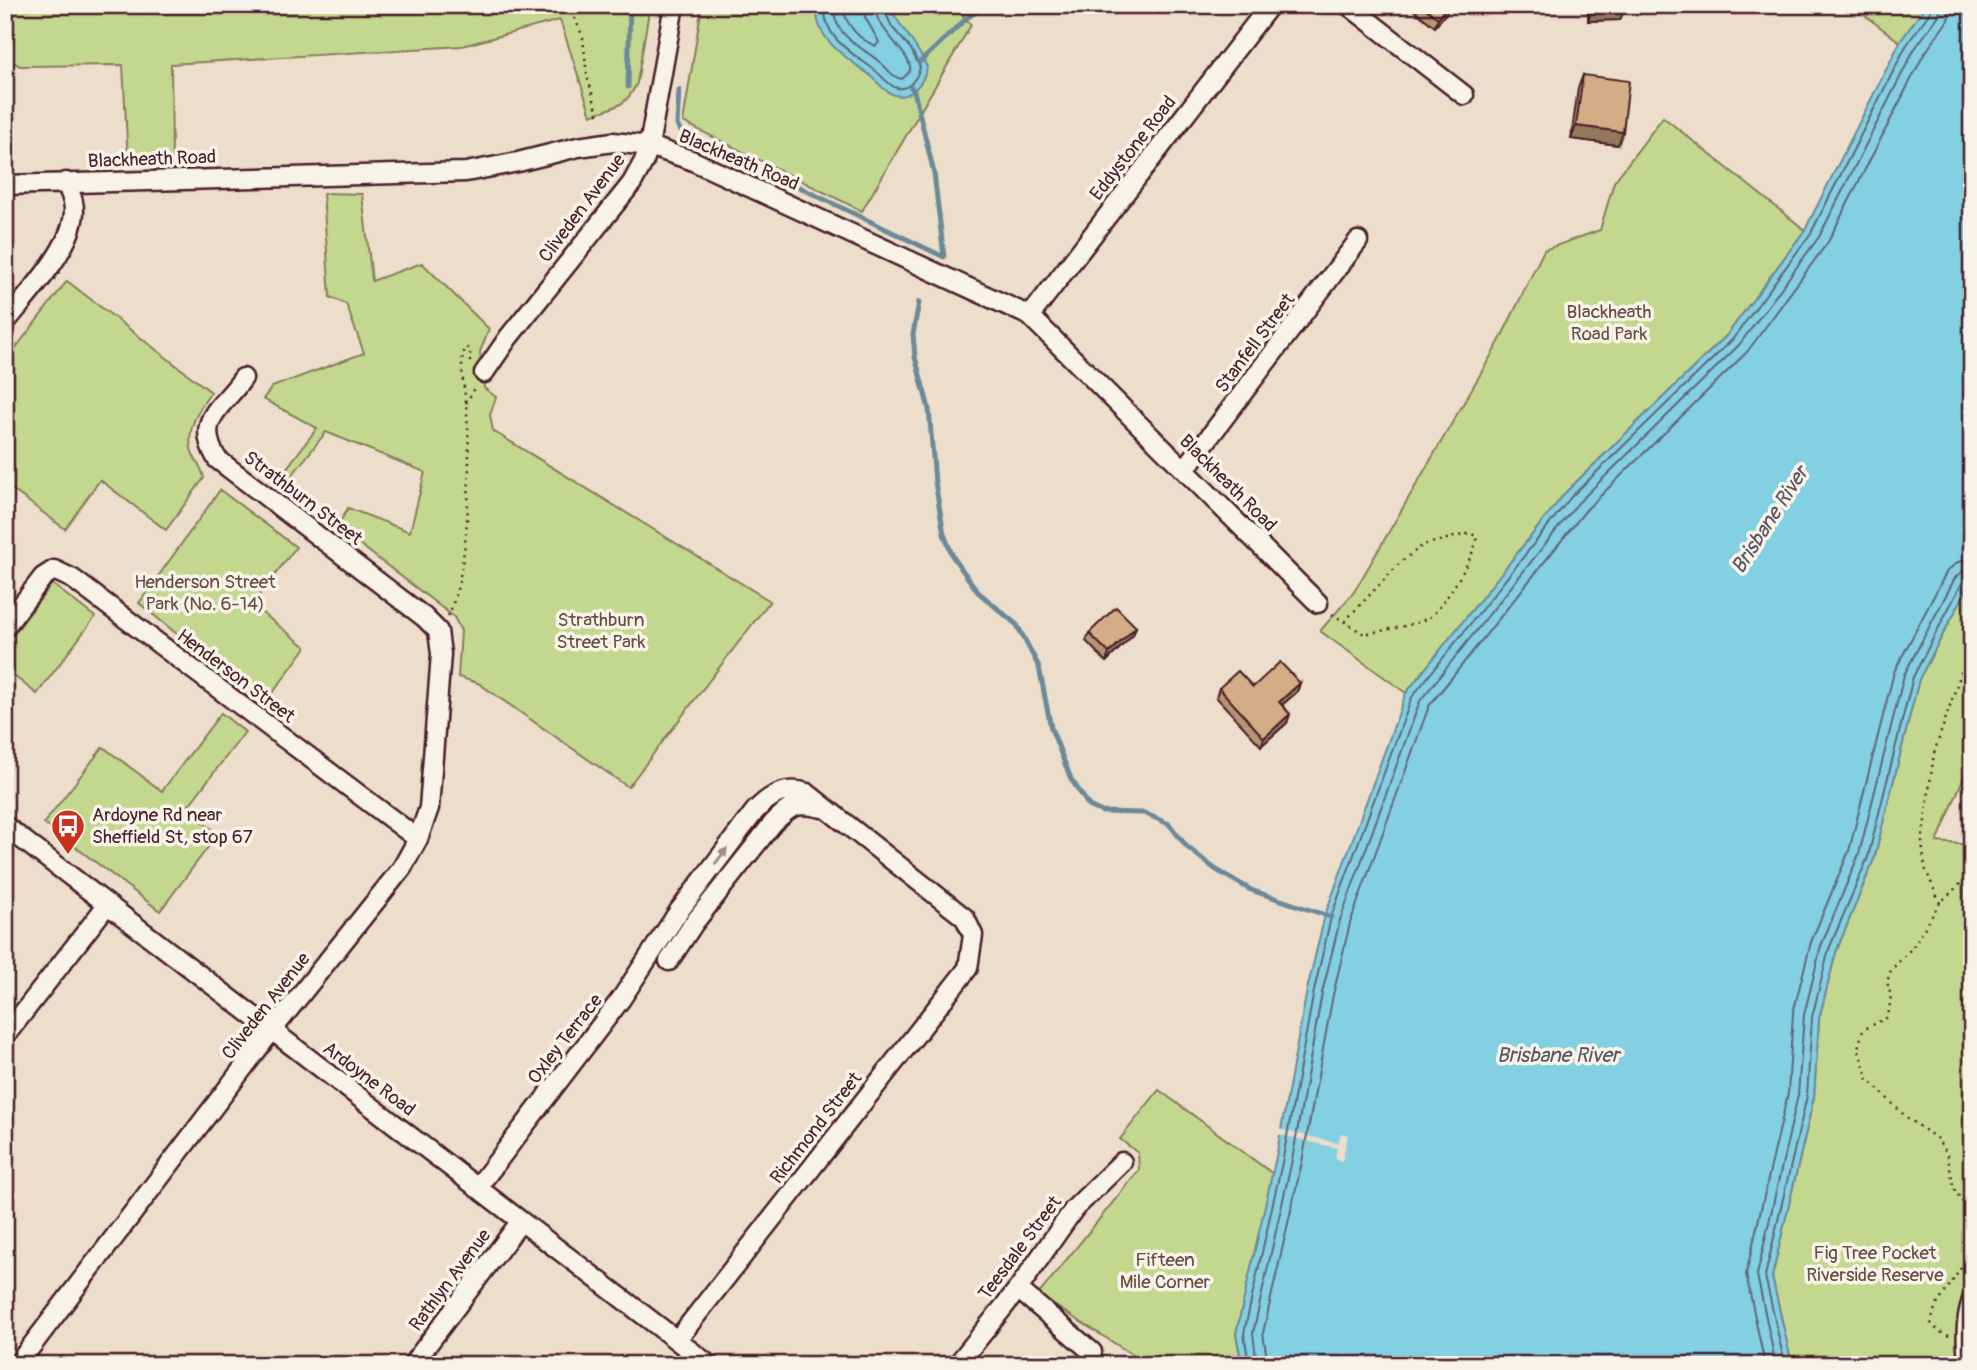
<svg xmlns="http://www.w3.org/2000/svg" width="1977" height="1370" font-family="Pangolin,sans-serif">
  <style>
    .green { fill: #c3d88e; stroke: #867c5c; stroke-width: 2 }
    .water { fill: #83d0e2; stroke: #6c8999; stroke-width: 2 }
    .pier { fill: #ecdeca }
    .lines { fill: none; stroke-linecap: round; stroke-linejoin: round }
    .shore { stroke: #616674; stroke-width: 2 }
    .stream { stroke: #6c8999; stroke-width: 5 }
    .service-casing { stroke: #4a1f2b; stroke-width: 14 }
    .minor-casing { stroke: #4a1f2b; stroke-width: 23 }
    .path { stroke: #4a1f2b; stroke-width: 2.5; stroke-dasharray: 2 5; stroke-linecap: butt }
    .service { stroke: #f7f3e8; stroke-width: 9 }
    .minor { stroke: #f7f3e8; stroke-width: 18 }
    .wall { fill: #b59572; stroke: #4a1f2b; stroke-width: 2 }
    .shaded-wall { fill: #94795d; stroke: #4a1f2b; stroke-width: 2 }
    .building { fill: #d3ad85; stroke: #4a1f2b; stroke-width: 2 }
    .oneway { fill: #a0898a }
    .labels { text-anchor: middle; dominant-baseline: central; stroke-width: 7; stroke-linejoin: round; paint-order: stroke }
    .street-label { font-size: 19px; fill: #4a1f2b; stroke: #f7f3e8 }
    .park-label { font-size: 19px; fill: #684d44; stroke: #f7f3e8 }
    .poi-label { font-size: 19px; fill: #4a1f2b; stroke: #f7f3e8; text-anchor: start }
    .water-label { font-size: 21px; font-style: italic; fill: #5b5462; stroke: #f7f3e8 }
  </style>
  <rect width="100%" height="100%" fill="#ecdeca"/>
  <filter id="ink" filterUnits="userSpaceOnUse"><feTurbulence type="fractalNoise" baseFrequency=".0143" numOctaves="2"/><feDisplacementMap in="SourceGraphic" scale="14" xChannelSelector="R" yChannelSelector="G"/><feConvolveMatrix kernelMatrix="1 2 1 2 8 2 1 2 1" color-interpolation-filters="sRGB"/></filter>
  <g filter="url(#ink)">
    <path class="green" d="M5 5H650L637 83C625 108 616 106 591 115L560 20 462 46 171 64 172 161 128 162 123 65 20 66 5 57Z
      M702 5H955L971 25 862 211 683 122Z
      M1851 5H1926L1900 42Z
      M1663 117 1805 230 1726 336 1566 492 1406 693 1320 631 1354 592 1499 342 1544 250 1600 230 1614 182Z
      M323 193 362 194 372 281 422 263 489 329 480 352 484 388 496 397 490 415 493 431 770 601 628 787 478 683 458 677 461 631 454 617 337 527 348 508 410 532 425 472 326 432 286 483V489L273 478 280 477 317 428 263 399 272 387 364 353 346 304 330 297Z
      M67 281 211 392C199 409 185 430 192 452 195 461 202 466 204 478L166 530 100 480 65 529 5 484V362Z
      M220 490 296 547 252 605 306 647 264 705 139 603Z
      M1972 580V757L1937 842 1972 845V884L1964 891 1972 996V1365H1792L1772 1277 1814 1097 1819 1019 1836 952 1874 859 1919 679Z
      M52 584 95 617 37 694 5 669V646Z
      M221 713 245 732 186 809 218 834 160 911 44 823 103 747 162 791Z
      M1159 1090 1273 1174 1236 1334 1242 1365H1149L1038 1295 1139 1170 1138 1153 1120 1139Z"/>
    <path class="water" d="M819 5H888C901 28 916 43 927 67 924 82 910 102 892 94 882 90 876 79 867 73 847 58 809 35 819 5Z
      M1926 5H1972V580L1919 679 1874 859 1836 952 1819 1019 1814 1097 1772 1277 1792 1365H1242L1236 1334 1276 1157 1307 990 1325 915 1406 693 1566 492 1726 336 1805 230 1900 42Z"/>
    <path class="pier" d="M1278 1129 1338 1143 1341 1133 1348 1135 1342 1161 1335 1159 1337 1148 1277 1134Z"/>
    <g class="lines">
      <path class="shore" d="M825 5C822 36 850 52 872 68 883 75 893 95 908 86 915 81 918 75 920 67L911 49 892 27 882 5
        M834 5C832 36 861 46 881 63 888 69 893 78 902 79 904 77 909 73 910 70 913 55 875 29 874 5
        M844 5C843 24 860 40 876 46L879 42 865 17 863 5
        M1249 1365 1244 1333 1283 1158 1314 991 1331 917 1412 697 1571 497 1732 340 1811 233 1906 46 1930 12 1932 5
        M1257 1365 1253 1333 1292 1160 1322 993 1340 920 1420 701 1578 503 1739 345 1819 237 1914 50 1939 15 1940 5
        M1268 1365 1263 1333 1302 1162 1333 995 1350 923 1429 706 1586 510 1747 352 1828 242 1923 56 1948 20 1951 5
        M1765 1365 1746 1274 1788 1093 1793 1013 1811 942 1849 851 1894 672 1947 571 1958 562 1972 559
        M1776 1365 1757 1275 1798 1095 1804 1015 1821 946 1859 854 1904 675 1955 578 1962 572 1972 570
        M1785 1365 1765 1276 1807 1096 1812 1017 1829 949 1868 857 1913 677 1962 583 1972 579"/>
      <path class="stream" d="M920 62 967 18 987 5
        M628 87 630 5
        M679 90 677 125 680 130 944 257 934 173 914 91 911 87
        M919 302 913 334 915 357 929 409 935 482 944 534 953 557 978 592 1017 625 1039 667 1051 728 1071 779 1089 806 1102 812 1144 813 1169 824 1187 847 1215 869 1251 890 1331 917"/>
      <g class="service-casing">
        <path id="service" d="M1964 1365C1961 1339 1960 1312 1972 1289"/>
      </g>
      <g class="minor-casing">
        <path id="minor" d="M1348 5 1464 95
          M5 185 466 172 518 162 578 147 613 142 649 146 691 160 1030 316 1318 603
          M1030 316 1270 5
          M5 323C27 295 82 239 73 202 72 196 68 189 66 182
          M484 373 508 338 632 183 644 161 649 146 674 5
          M1185 469 1358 241
          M5 627 43 577 54 570 73 579 418 839
          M5 826 709 1365
          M669 961 694 923 773 823C792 805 795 802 822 808
          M5 1036 107 905
          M477 1188 621 999 679 911 755 811C770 795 786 786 807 793L965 918 973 935 968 968 677 1340
          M1018 1289 1092 1352
          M17 1365 266 1038 402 868 418 839 429 808 441 654 438 631 424 617 217 459C193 419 223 408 243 378
          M412 1365 521 1221
          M957 1365 1018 1289 1074 1209 1122 1162"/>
      </g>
      <path class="path" d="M569 5 583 37 587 76 599 116
        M466 403 475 388
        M1332 614 1364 634C1379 631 1420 625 1431 616 1445 604 1476 554 1477 537L1470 533 1423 545 1401 562 1343 623
        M448 616C470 571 472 455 466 404 465 390 457 357 467 347L470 350V362
        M1972 876 1959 885 1940 903 1912 948 1891 970 1887 982 1891 996 1888 1017 1863 1030 1858 1048 1868 1079 1905 1116 1936 1138 1947 1153 1954 1189 1972 1216
        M1940 903 1925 868 1922 843 1934 753 1972 640
        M1949 1336 1938 1331 1931 1323 1935 1308 1972 1251"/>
      <use href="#service" class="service"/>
      <use href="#minor" class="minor"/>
    </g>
    <path class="wall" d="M1407 5H1452L1435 27Z
      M1588 5H1625L1620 20 1588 21Z
      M1583 75 1618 145 1571 139 1578 88Z
      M1136 627 1133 635 1106 662 1086 641 1089 633Z
      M1300 683 1297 692 1282 705 1290 714 1287 723 1261 746 1216 697 1219 688Z"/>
    <path class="shaded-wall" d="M1448 5H1452L1435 27 1438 18Z
      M1625 8 1620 20 1588 21 1592 9Z
      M1576 126 1623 132 1618 145 1571 139Z
      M1136 627 1133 635 1106 662 1109 653Z
      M1300 683 1297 692 1276 710 1279 702Z
      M1290 714 1287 723 1261 746 1264 738Z"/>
    <path class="building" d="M1421 5H1448L1438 18Z
      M1592 5H1625V8L1592 9Z
      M1583 75 1629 81 1623 132 1576 126Z
      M1116 607 1136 627 1109 653 1089 633Z
      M1280 662 1300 683 1279 702 1290 714 1264 738 1219 688 1238 671 1253 687Z"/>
    <defs><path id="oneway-solid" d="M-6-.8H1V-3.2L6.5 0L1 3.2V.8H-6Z" transform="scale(1.75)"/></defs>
    <use class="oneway" href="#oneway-solid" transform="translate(721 856) rotate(-53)"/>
  </g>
  <defs>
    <g id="bus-pin" transform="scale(1.75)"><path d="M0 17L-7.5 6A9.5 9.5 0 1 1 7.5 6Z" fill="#c8321e" stroke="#f7f3e8"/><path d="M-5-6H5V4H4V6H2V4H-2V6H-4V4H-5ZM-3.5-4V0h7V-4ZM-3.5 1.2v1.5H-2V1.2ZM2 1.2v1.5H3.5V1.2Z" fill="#fff"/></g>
  </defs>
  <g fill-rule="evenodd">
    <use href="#bus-pin" x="68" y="826"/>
  </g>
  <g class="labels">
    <g class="street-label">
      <text transform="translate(1133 148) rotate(-52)">Eddystone Road</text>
      <text transform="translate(152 159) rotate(-2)">Blackheath Road</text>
      <text transform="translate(739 160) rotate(23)">Blackheath Road</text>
      <text transform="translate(582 208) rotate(-53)">Cliveden Avenue</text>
      <text transform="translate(1255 343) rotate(-53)">Stanfell Street</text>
      <text transform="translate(1228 483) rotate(45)">Blackheath Road</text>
      <text transform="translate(303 498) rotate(37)">Strathburn Street</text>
      <text transform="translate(236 676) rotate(37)">Henderson Street</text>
      <text transform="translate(266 1006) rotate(-52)">Cliveden Avenue</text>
      <text transform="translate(565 1039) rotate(-52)">Oxley Terrace</text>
      <text transform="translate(369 1079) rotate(37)">Ardoyne Road</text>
      <text transform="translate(816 1128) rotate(-52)">Richmond Street</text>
      <text transform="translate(1020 1248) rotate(-53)">Teesdale Street</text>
      <text transform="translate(450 1280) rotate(-53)">Rathlyn Avenue</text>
    </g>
    <g class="park-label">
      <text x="1609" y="312">Blackheath<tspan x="1609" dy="22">Road Park</tspan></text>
      <text x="205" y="582">Henderson Street<tspan x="205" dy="22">Park (No. 6-14)</tspan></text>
      <text x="601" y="620">Strathburn<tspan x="601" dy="22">Street Park</tspan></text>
      <text x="1875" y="1253">Fig Tree Pocket<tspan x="1875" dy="22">Riverside Reserve</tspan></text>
      <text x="1165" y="1260">Fifteen<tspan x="1165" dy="22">Mile Corner</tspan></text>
    </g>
    <g class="poi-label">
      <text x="92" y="815">Ardoyne Rd near<tspan x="92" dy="22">Sheffield St, stop 67</tspan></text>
    </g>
    <g class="water-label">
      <text transform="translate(1770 520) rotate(-57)">Brisbane River</text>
      <text x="1558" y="1055">Brisbane River</text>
    </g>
  </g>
  <rect width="1977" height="1370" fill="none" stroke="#f7f3e8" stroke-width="28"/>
  <rect x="14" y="14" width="1949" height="1342" fill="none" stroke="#4a1f2b" stroke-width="2.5" filter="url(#ink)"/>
</svg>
